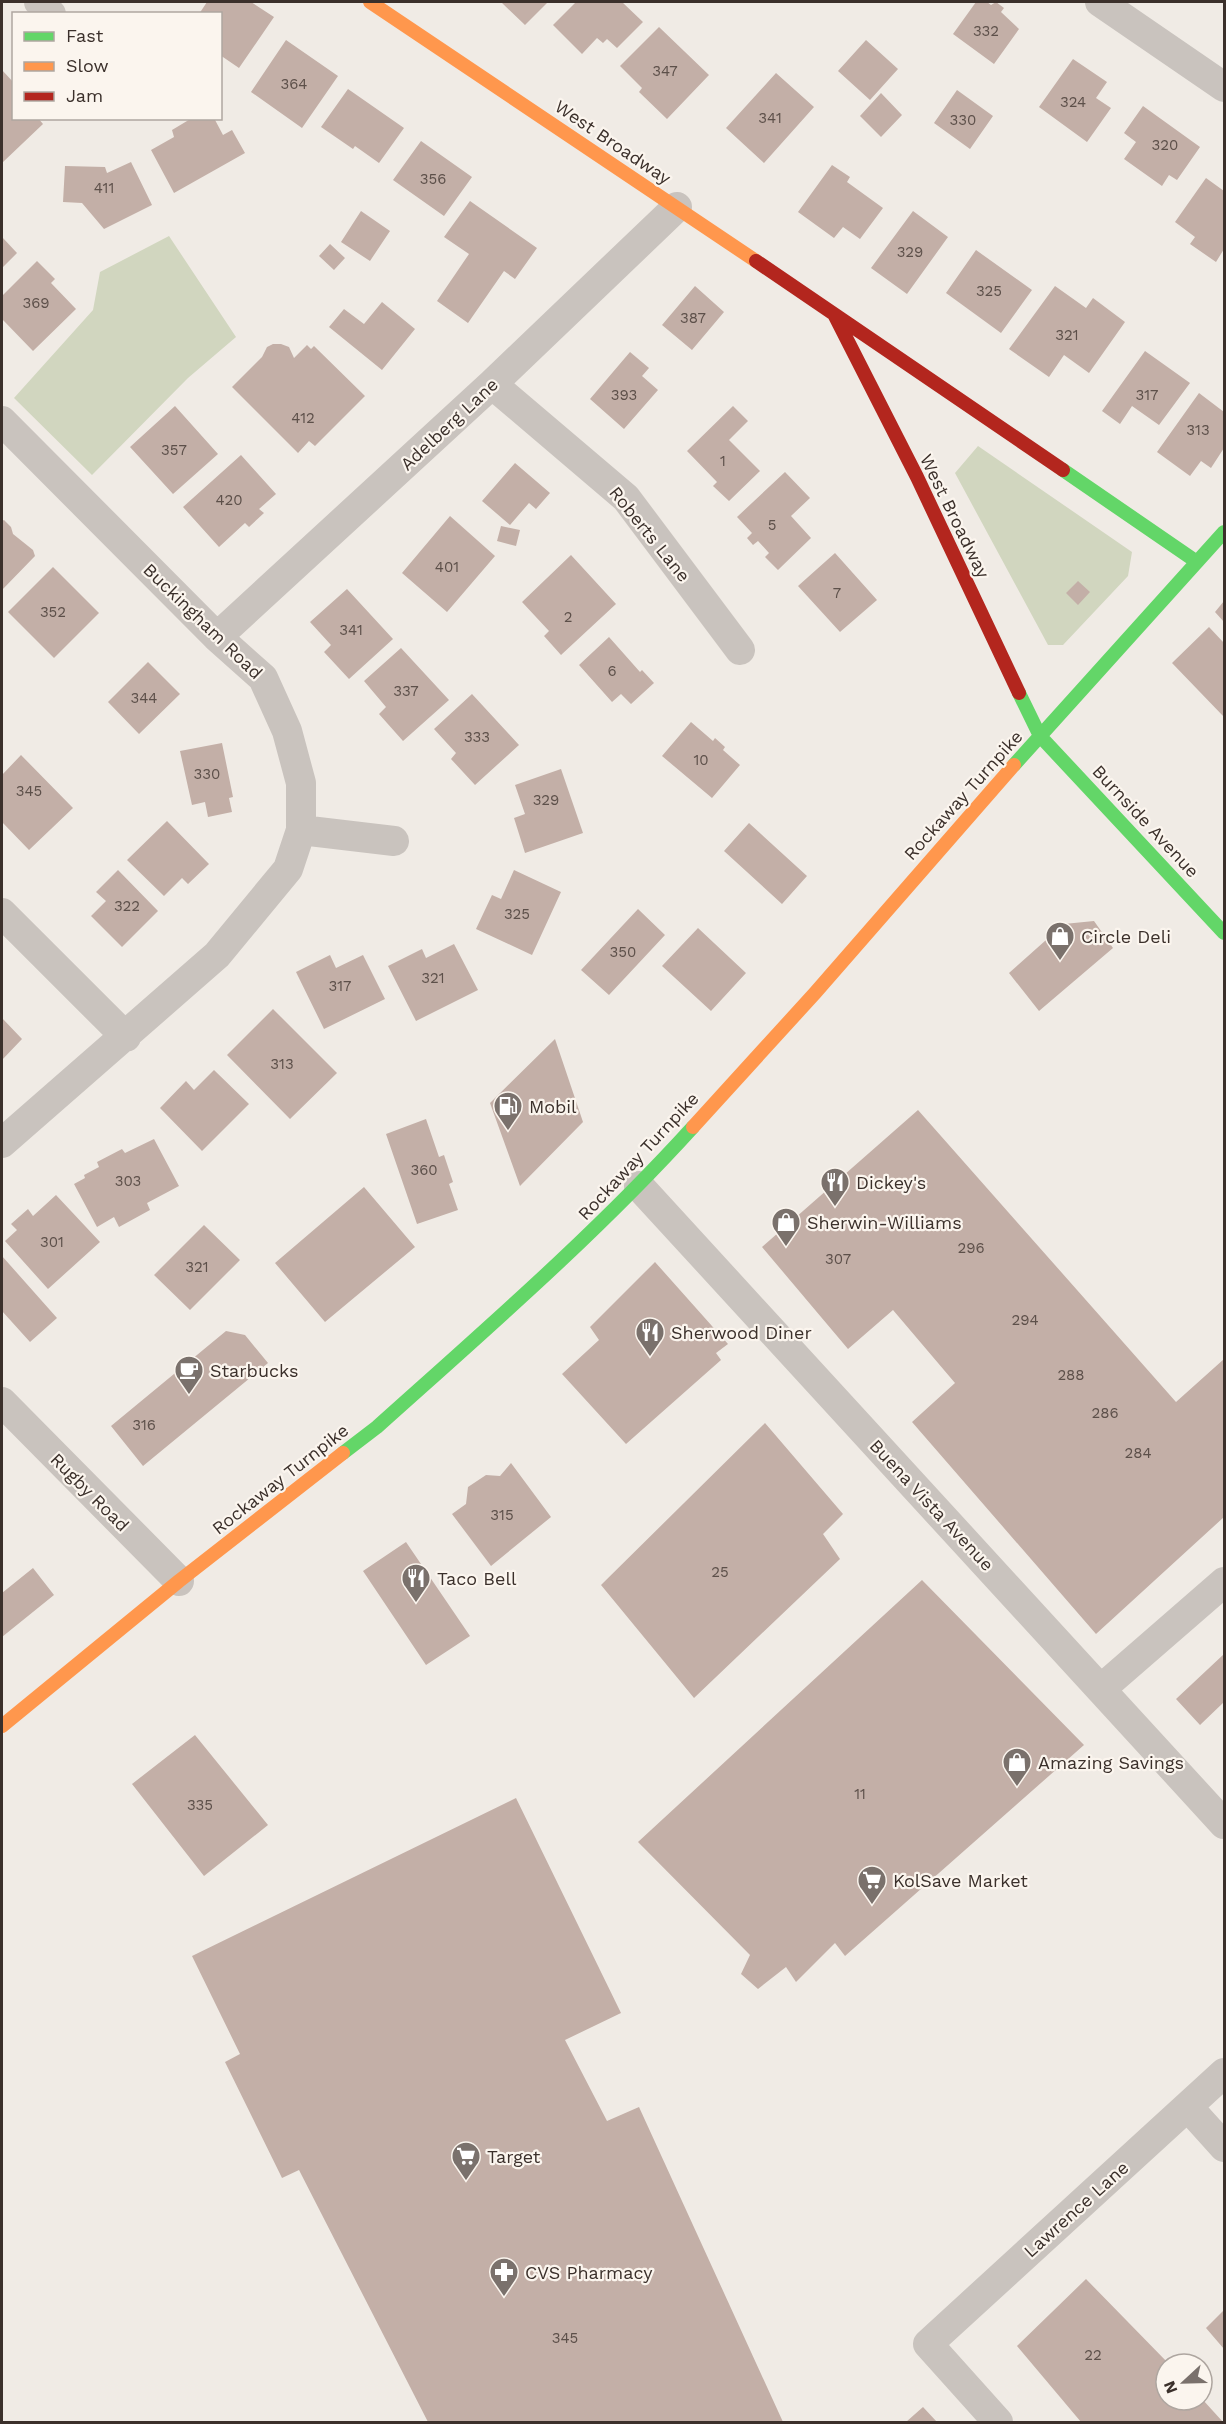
<svg xmlns="http://www.w3.org/2000/svg" width="1226" height="2424" font-family="'Work Sans',sans-serif">
  <style>
    .green { fill: #d1d6bf }
    .building { fill: #c3afa7 }
    .lines { fill: none; stroke-linecap: round; stroke-linejoin: round }
    .street { stroke: #c9c3be; stroke-width: 30 }
    .fast { stroke: #63d668; stroke-width: 14 }
    .slow { stroke: #ff974d; stroke-width: 14 }
    .jam { stroke: #b3261e; stroke-width: 14 }
    .labels { text-anchor: middle; dominant-baseline: central; stroke-width: 4.5; stroke-linejoin: round; paint-order: stroke }
    .number-label { font-size: 15px; fill: #5d504a }
    .street-label { font-size: 18px; fill: #3b302b; stroke: #fbf5ee }
    .poi-label { font-size: 18px; fill: #3b302b; stroke: #fbf5ee; text-anchor: start }
  </style>
  <rect width="100%" height="100%" fill="#f0ebe5"/>
  <path class="green" d="M169 236 236 337 188 378 92 475 14 398 93 310 100 272Z
    M978 446 1132 552 1128 576 1063 645H1048L955 473Z"/>
  <path class="building" d="M207 2H251L274 17 239 68 220 55V14H199Z
    M501 2H548L525 25Z
    M576 2H622L643 22 617 48 607 39 603 43 597 38 582 54 553 25Z
    M976 2H987L991 5 996 2 1004 8 1001 12 1019 29 994 64 953 34Z
    M659 27 709 75 667 119 639 92 642 88 620 66Z
    M286 40 338 76 302 128 251 92Z
    M866 40 898 69 870 100 838 71Z
    M1073 59 1107 82 1096 98 1111 108 1087 142 1039 107Z
    M2 70 14 83V118H38L43 124 2 163Z
    M776 73 814 107 764 163 726 128Z
    M348 89 404 128 379 163 355 146 353 149 321 127Z
    M957 90 993 116 970 149 934 123Z
    M881 93 902 115 881 137 860 116Z
    M1143 106 1200 147 1177 180 1169 175 1162 186 1124 159 1136 142 1124 133Z
    M192 118H214L223 135 232 130 245 153 174 193 151 150 174 137 172 130Z
    M421 141 472 177 444 216 393 180Z
    M131 162 152 205 104 229 82 203 63 202 65 166 105 167 107 173Z
    M832 165 850 177 847 182 883 208 860 239 843 227 834 238 798 212Z
    M1206 178 1224 191V249L1216 262 1190 244 1195 237 1175 222Z
    M470 201 537 248 515 279 504 271 468 323 437 301 469 254 444 237Z
    M361 211 390 231 370 261 341 242Z
    M913 211 948 237 907 294 871 268Z
    M2 237 17 253 2 268Z
    M330 244 345 258 334 270 319 256Z
    M976 250 1032 290 1001 333 946 293Z
    M37 261 55 279 51 283 76 309 33 351 2 319V296Z
    M695 286 724 312 692 350 662 325Z
    M1055 286 1086 308 1093 298 1125 322 1089 373 1064 355 1049 377 1009 349Z
    M382 302 415 329 382 370 329 327 344 309 364 324Z
    M273 344H281L289 347 294 358 307 345 311 349 314 346 365 396 315 446 309 441 298 453 232 387 262 357 267 347Z
    M1145 351 1190 383 1159 425 1132 406 1120 424 1102 411Z
    M630 352 649 368 642 376 658 390 624 429 590 399Z
    M1199 393 1224 412V448L1211 468 1201 461 1190 476 1157 452Z
    M175 406 218 454 173 494 130 447Z
    M733 406 748 421 729 440 760 471 729 501 713 486 717 482 687 451Z
    M241 455 276 494 259 509 264 513 249 527 245 523 219 547 183 507Z
    M515 463 550 493 536 509 529 503 510 525 482 501Z
    M785 472 810 498 791 516 811 538 778 570 765 557 769 553 758 541 753 545 747 538 752 533 737 517Z
    M450 516 495 556 447 612 402 573Z
    M4 520 11 527 13 534 33 550 35 556 2 590V521Z
    M501 526 520 530 516 546 497 541Z
    M835 553 877 600 840 632 798 586Z
    M571 555 616 604 561 655 544 636 549 631 522 602Z
    M53 567 99 613 54 658 8 612Z
    M1078 581 1090 592 1078 605 1066 593Z
    M347 589 393 639 349 679 324 652 331 645 310 622Z
    M1224 601V622L1215 612Z
    M1209 627 1224 643V717L1172 663Z
    M609 637 640 672 642 670 654 683 631 704 621 694 612 702 579 665Z
    M401 648 449 700 403 741 379 714 386 707 364 681Z
    M148 662 180 694 139 734 108 702Z
    M472 694 519 745 475 785 451 759 456 753 434 729Z
    M691 722 713 741 715 738 725 747 723 750 740 765 712 798 662 756Z
    M222 743 233 797 229 798 232 812 208 817 205 802 192 805 180 751Z
    M21 755 73 808 29 850 2 822V775Z
    M561 769 583 833 525 853 514 818 525 814 515 785Z
    M167 821 209 864 188 884 182 878 164 896 127 860Z
    M749 823 807 876 782 904 724 851Z
    M118 870 158 911 122 947 91 916 106 901 96 892Z
    M514 870 561 892 532 955 476 929 492 895 501 899Z
    M638 909 665 935 609 995 581 970Z
    M1094 921 1113 948 1039 1011 1009 973 1064 924Z
    M698 928 746 973 711 1011 662 966Z
    M454 944 478 990 416 1021 388 966 422 949 426 958Z
    M330 955 336 968 363 955 385 999 324 1029 296 972Z
    M273 1009 337 1073 290 1119 227 1055Z
    M2 1018 22 1039 2 1060Z
    M555 1039 583 1122 520 1186 490 1103Z
    M214 1070 249 1104 202 1151 160 1108 186 1081 194 1090Z
    M918 1110 1176 1402 1224 1359V1517L1096 1634 912 1422 955 1383 893 1310 848 1349 762 1247Z
    M426 1119 439 1157 444 1155 453 1182 449 1184 458 1210 417 1224 386 1134Z
    M154 1139 179 1186 147 1203 150 1210 119 1227 114 1217 97 1227 74 1184 85 1178 84 1175 99 1167 97 1162 122 1149 125 1153Z
    M364 1187 415 1247 325 1322 275 1263Z
    M56 1195 100 1242 48 1289 5 1241 17 1230 11 1224 28 1209 33 1216Z
    M204 1225 240 1260 190 1310 154 1275Z
    M2 1256 57 1318 30 1342 2 1311Z
    M655 1262 728 1344 716 1353 721 1360 626 1444 562 1374 599 1340 590 1327Z
    M226 1331 245 1335 268 1363 143 1466 111 1426Z
    M765 1423 843 1514 823 1534 840 1559 694 1698 601 1585Z
    M511 1463 551 1517 491 1566 452 1514 466 1504 468 1487 486 1475 500 1476Z
    M406 1542 470 1636 426 1665 363 1571Z
    M33 1568 54 1595 2 1637V1593Z
    M922 1580 1084 1745 845 1956 835 1943 796 1982 786 1967 758 1989 741 1974 750 1955 638 1842Z
    M1224 1654V1702L1200 1725 1176 1699Z
    M195 1735 268 1825 204 1876 132 1784Z
    M516 1798 621 2013 565 2040 607 2121 639 2107 783 2422H428L299 2170 282 2178 225 2062 240 2054 192 1956Z
    M1086 2279 1169 2364H1166V2400H1203L1223 2422H1081L1017 2346Z
    M1224 2310V2349L1206 2328Z
    M923 2407 937 2422H906Z"/>
  <g class="lines">
    <path class="street" d="M39 2 51 14
      M1100 2 1224 87
      M492 384 626 498 740 650
      M2 421 217 637 263 678 287 731 301 783V830L288 869 217 955 2 1143
      M217 637 492 384 677 207
      M301 830 394 841
      M2 913 126 1037
      M639 1186 1224 1824
      M2 1402 179 1581
      M1101 1689 1224 1582
      M1188 2107 1224 2147
      M998 2422 928 2344 1224 2073"/>
    <path class="fast" d="M1063 470 1197 562
      M1019 693 1040 736 1224 933
      M1014 765 1224 532
      M343 1453 377 1427C485 1330 595 1235 693 1127"/>
    <path class="slow" d="M370 2 756 261
      M693 1127 815 993 1014 765
      M2 1726 179 1581 343 1453"/>
    <path class="jam" d="M756 261 1063 470
      M835 316 917 477 1019 693"/>
  </g>
  <defs>
    <g id="shop-pin" transform="scale(1.5)"><path d="M0 17L-7.5 6A9.5 9.5 0 1 1 7.5 6Z" fill="#7a716c" stroke="#fbf5ee"/><path d="M-5-2.5h2.3a2.7 3.5 0 0 1 5.4 0H5L5.5 6h-11ZM-1.5-2.5h3a1.5 2.3 0 0 0-3 0Z" fill="#fff"/></g>
    <g id="fuel-pin" transform="scale(1.5)"><path d="M0 17L-7.5 6A9.5 9.5 0 1 1 7.5 6Z" fill="#7a716c" stroke="#fbf5ee"/><path d="M-5.5-6h7V0h2V4h1.3V-2.5L3-4.5l.8-.8L6-3V5H2.5V1h-1V6h-7ZM-4.2-4.7v3.2H.2V-4.7Z" fill="#fff"/></g>
    <g id="restaurant-pin" transform="scale(1.5)"><path d="M0 17L-7.5 6A9.5 9.5 0 1 1 7.5 6Z" fill="#7a716c" stroke="#fbf5ee"/><path d="M-5-6h1v4h1v-4h1v4h1v-4h1v5L-1.5 .5V6h-2V.5L-5-1ZM5-6V6H3V1.5H1.5Q1.5-4 5-6Z" fill="#fff"/></g>
    <g id="cafe-pin" transform="scale(1.5)"><path d="M0 17L-7.5 6A9.5 9.5 0 1 1 7.5 6Z" fill="#7a716c" stroke="#fbf5ee"/><path d="M-5.5-4.5H6V0H3Q3 3.5 0 3.5H-2.5Q-5.5 3.5-5.5 0ZM3-3.2v2h1.7v-2ZM-6 4.5H4V6H-6Z" fill="#fff"/></g>
    <g id="supermarket-pin" transform="scale(1.5)"><path d="M0 17L-7.5 6A9.5 9.5 0 1 1 7.5 6Z" fill="#7a716c" stroke="#fbf5ee"/><path d="M-6-5.5h2.5l.6 2H6L4.5 2H-2.5L-4.4-4H-6ZM-1.5 3.2a1.3 1.3 0 1 0 .1 0ZM3 3.2a1.3 1.3 0 1 0 .1 0Z" fill="#fff"/></g>
    <g id="pharmacy-pin" transform="scale(1.5)"><path d="M0 17L-7.5 6A9.5 9.5 0 1 1 7.5 6Z" fill="#7a716c" stroke="#fbf5ee"/><path d="M-2-6h4v4h4v4h-4v4h-4v-4h-4v-4h4Z" fill="#fff"/></g>
  </defs>
  <g fill-rule="evenodd">
    <use href="#shop-pin" x="1060" y="936"/>
    <use href="#fuel-pin" x="508" y="1106"/>
    <use href="#restaurant-pin" x="835" y="1182"/>
    <use href="#shop-pin" x="786" y="1222"/>
    <use href="#restaurant-pin" x="650" y="1332"/>
    <use href="#cafe-pin" x="189" y="1370"/>
    <use href="#restaurant-pin" x="416" y="1578"/>
    <use href="#shop-pin" x="1017" y="1762"/>
    <use href="#supermarket-pin" x="872" y="1880"/>
    <use href="#supermarket-pin" x="466" y="2156"/>
    <use href="#pharmacy-pin" x="504" y="2272"/>
  </g>
  <g class="labels">
    <g class="number-label">
      <text x="986" y="31">332</text>
      <text x="665" y="71">347</text>
      <text x="294" y="84">364</text>
      <text x="1073" y="102">324</text>
      <text x="770" y="118">341</text>
      <text x="963" y="120">330</text>
      <text x="1165" y="145">320</text>
      <text x="433" y="179">356</text>
      <text x="104" y="188">411</text>
      <text x="910" y="252">329</text>
      <text x="989" y="291">325</text>
      <text x="36" y="303">369</text>
      <text x="693" y="318">387</text>
      <text x="1067" y="335">321</text>
      <text x="624" y="395">393</text>
      <text x="1147" y="395">317</text>
      <text x="303" y="418">412</text>
      <text x="1198" y="430">313</text>
      <text x="174" y="450">357</text>
      <text x="723" y="461">1</text>
      <text x="229" y="500">420</text>
      <text x="772" y="525">5</text>
      <text x="447" y="567">401</text>
      <text x="837" y="593">7</text>
      <text x="53" y="612">352</text>
      <text x="568" y="617">2</text>
      <text x="351" y="630">341</text>
      <text x="612" y="671">6</text>
      <text x="406" y="691">337</text>
      <text x="144" y="698">344</text>
      <text x="477" y="737">333</text>
      <text x="701" y="760">10</text>
      <text x="207" y="774">330</text>
      <text x="29" y="791">345</text>
      <text x="546" y="800">329</text>
      <text x="127" y="906">322</text>
      <text x="517" y="914">325</text>
      <text x="623" y="952">350</text>
      <text x="433" y="978">321</text>
      <text x="340" y="986">317</text>
      <text x="282" y="1064">313</text>
      <text x="424" y="1170">360</text>
      <text x="128" y="1181">303</text>
      <text x="52" y="1242">301</text>
      <text x="971" y="1248">296</text>
      <text x="838" y="1259">307</text>
      <text x="197" y="1267">321</text>
      <text x="1025" y="1320">294</text>
      <text x="1071" y="1375">288</text>
      <text x="1105" y="1413">286</text>
      <text x="144" y="1425">316</text>
      <text x="1138" y="1453">284</text>
      <text x="502" y="1515">315</text>
      <text x="720" y="1572">25</text>
      <text x="860" y="1794">11</text>
      <text x="200" y="1805">335</text>
      <text x="565" y="2338">345</text>
      <text x="1093" y="2355">22</text>
    </g>
    <g class="street-label">
      <text transform="translate(613 142) rotate(34)">West Broadway</text>
      <text transform="translate(449 424) rotate(-43)">Adelberg Lane</text>
      <text transform="translate(955 516) rotate(64)">West Broadway</text>
      <text transform="translate(650 534) rotate(51)">Roberts Lane</text>
      <text transform="translate(203 621) rotate(44)">Buckingham Road</text>
      <text transform="translate(963 795) rotate(-48)">Rockaway Turnpike</text>
      <text transform="translate(1146 821) rotate(47)">Burnside Avenue</text>
      <text transform="translate(638 1156) rotate(-47)">Rockaway Turnpike</text>
      <text transform="translate(280 1479) rotate(-38)">Rockaway Turnpike</text>
      <text transform="translate(90 1492) rotate(45)">Rugby Road</text>
      <text transform="translate(932 1505) rotate(47)">Buena Vista Avenue</text>
      <text transform="translate(1076 2209) rotate(-42)">Lawrence Lane</text>
    </g>
    <g class="poi-label">
      <text x="1081" y="936">Circle Deli</text>
      <text x="529" y="1106">Mobil</text>
      <text x="856" y="1182">Dickey's</text>
      <text x="807" y="1222">Sherwin-Williams</text>
      <text x="671" y="1332">Sherwood Diner</text>
      <text x="210" y="1370">Starbucks</text>
      <text x="437" y="1578">Taco Bell</text>
      <text x="1038" y="1762">Amazing Savings</text>
      <text x="893" y="1880">KolSave Market</text>
      <text x="487" y="2156">Target</text>
      <text x="525" y="2272">CVS Pharmacy</text>
    </g>
  </g>
  <rect width="1226" height="2424" fill="none" stroke="#3b302b" stroke-width="6"/>
  <rect x="12" y="12" width="210" height="108" fill="#fbf5ee" stroke="#aea6a0" stroke-width="1.5"/>
  <rect x="24" y="32" width="30" height="9" fill="#63d668" stroke="#aea6a0" stroke-width="1.5"/>
  <text x="66" y="42" font-size="18" fill="#3b302b">Fast</text>
  <rect x="24" y="62" width="30" height="9" fill="#ff974d" stroke="#aea6a0" stroke-width="1.5"/>
  <text x="66" y="72" font-size="18" fill="#3b302b">Slow</text>
  <rect x="24" y="92" width="30" height="9" fill="#b3261e" stroke="#aea6a0" stroke-width="1.5"/>
  <text x="66" y="102" font-size="18" fill="#3b302b">Jam</text>
  <g transform="translate(1184 2382) rotate(248)"><circle r="28" fill="#fbf5ee" stroke="#aea6a0" stroke-width="1.5"/>
  <path d="M0-4.5L10 22L0 15L-10 22Z" fill="#7a716c"/>
  <text y="-9" font-size="16" font-weight="bold" text-anchor="middle" fill="#3b302b">N</text>
  </g>
</svg>
